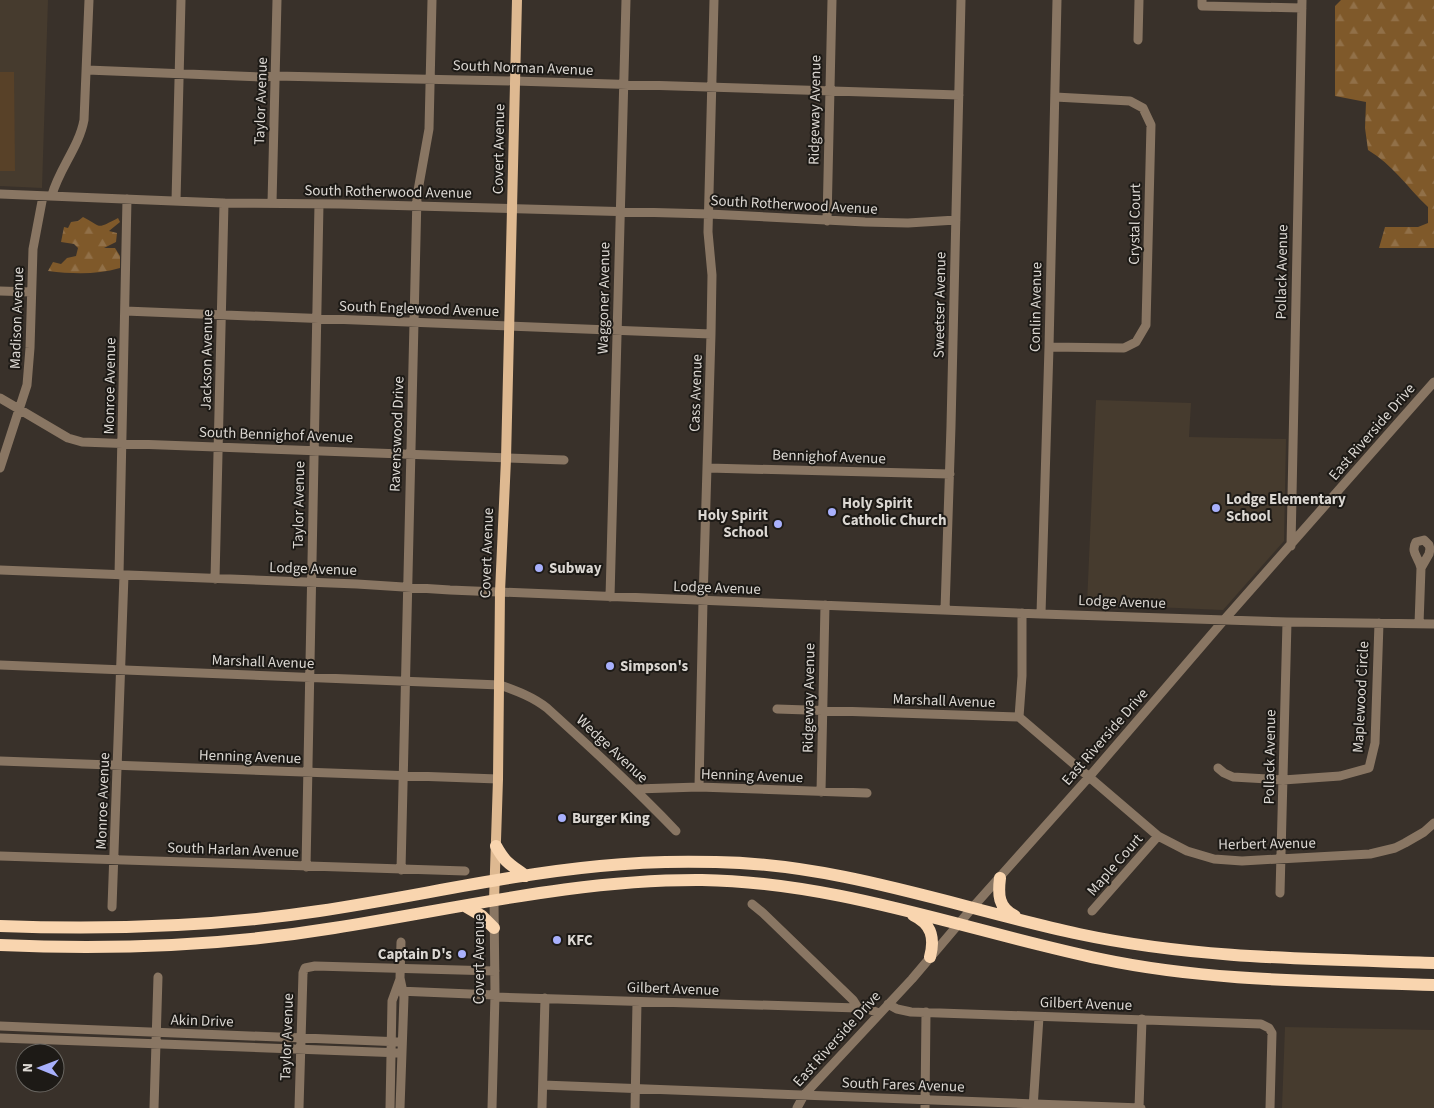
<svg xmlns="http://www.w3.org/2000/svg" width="1434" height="1108" font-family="'Source Sans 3',sans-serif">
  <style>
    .built { fill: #463b2e }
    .forest { fill: url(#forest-firs) }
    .pitch { fill: #584128 }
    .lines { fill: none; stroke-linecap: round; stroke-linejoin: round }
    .minor { stroke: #897663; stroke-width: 9 }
    .major { stroke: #deb991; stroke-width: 10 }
    .highway { stroke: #f9d5af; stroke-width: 12 }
    .poi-dot { fill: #a8b0fc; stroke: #1d1a16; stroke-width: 2 }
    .labels { text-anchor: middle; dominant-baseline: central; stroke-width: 4; stroke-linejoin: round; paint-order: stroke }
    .street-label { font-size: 15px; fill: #dbd7d2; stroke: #1d1a16 }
    .poi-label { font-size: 15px; font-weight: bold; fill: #dbd7d2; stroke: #1d1a16; text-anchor: start }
  </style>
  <defs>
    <pattern id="forest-firs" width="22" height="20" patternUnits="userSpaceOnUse" patternTransform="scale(1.25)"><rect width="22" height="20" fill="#7f592a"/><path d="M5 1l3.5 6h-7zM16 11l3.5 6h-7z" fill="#917048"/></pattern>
  </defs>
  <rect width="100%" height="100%" fill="#39312a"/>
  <path class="built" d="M0 0H48L42 188 0 186Z
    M1096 400 1191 403 1189 437 1286 439 1284 541 1223 610 1087 604Z
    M1285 1027 1434 1030V1108H1282Z"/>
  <path class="forest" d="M1341 0H1434V248H1379L1385 227H1418L1428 223V207C1407 187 1392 164 1368 150L1365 128 1366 102 1335 96V6Z
    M83 217C103 227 95 230 118 218L120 222 109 231 117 233 116 242 104 248H115L120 256V268C96 275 73 274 48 271L53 262 61 264 67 258 76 256 78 248 74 244 61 242 64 227 68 228 71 222 78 221Z"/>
  <path class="pitch" d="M0 72H14L15 171H0Z"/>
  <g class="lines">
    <path class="minor" d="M1202 0V6L1302 8
      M1138 40 1139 0
      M87 70 263 77 275 76 515 81 959 95
      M0 194 223 203 341 204 709 214 865 222 908 223 956 220
      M52 195C59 169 79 147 84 120L89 0
      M176 201 181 0
      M272 203 277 0
      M827 221 832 0
      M0 291 31 292
      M125 311 711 334
      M1049 347 1124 348 1136 342 1146 325 1151 125 1143 108 1130 101 1055 97
      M0 398 68 438 82 442 564 460
      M0 468 27 385 30 348 33 249 43 196
      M708 468 950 474
      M1291 546 1302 0
      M0 570 357 584 450 590 1041 614 1287 622 1434 624
      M119 575 127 199
      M215 579 224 203
      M610 597 626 0
      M945 610 951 426 961 0
      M1041 614 1049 347 1057 0
      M1419 624 1421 568 1429 554 1430 549 1429 545 1424 540 1416 542C1410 553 1419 557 1421 568
      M0 665 500 685C517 691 533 697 547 708 591 748 635 788 676 831
      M777 709 1019 717 1158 836 1187 851 1214 859 1242 861 1370 854 1395 848 1405 843 1424 832 1434 823
      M1019 717 1022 676V613
      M0 761 498 779
      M1218 768 1224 773 1233 777 1283 780 1340 776 1369 768 1375 743 1379 623
      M699 787 703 601 711 334 712 275 708 232 714 0
      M636 789 699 787 867 793
      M821 792 825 605
      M0 856 465 871
      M306 867 319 204
      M401 870 417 196 429 129 432 0
      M1280 893 1287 622
      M752 904 763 913 853 1000 858 1008
      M112 907 124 575
      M1092 911 1158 836
      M398 991 495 995
      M495 997 858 1008 868 1009 879 1013
      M888 1004 897 1009 911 1012 1261 1024 1269 1028 1272 1033 1270 1108
      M0 1026 402 1042
      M0 1038 402 1053
      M543 1085 1141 1108
      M154 1108 158 977
      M299 1108 303 973 305 968 315 966 495 971
      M390 1108 392 1001 400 979
      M400 1108 404 997 400 978 401 942
      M492 1108 495 995 494 901
      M542 1108 545 998
      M635 1108 637 1002
      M797 1108 804 1095 912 979 973 907 1089 777 1224 620 1434 382
      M925 1108 926 1012
      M1033 1108 1039 1017
      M1139 1108 1142 1019"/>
    <path class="major" d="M494 901 498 779 500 592 506 459 517 0"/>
    <path class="highway" d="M496 846C506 864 510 864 526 876
      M1000 878C998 894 998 908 1015 916
      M465 906 482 916 494 928
      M913 915C932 924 935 938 930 957
      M0 926C107 930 213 927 319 911 413 897 506 875 600 866 638 862 677 861 716 862 841 864 958 908 1079 934 1196 959 1315 959 1434 963
      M0 945C112 950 224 946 334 928 456 909 577 879 702 880 839 882 967 931 1101 959 1210 982 1323 981 1434 985"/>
  </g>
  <g class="poi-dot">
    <circle cx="1216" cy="508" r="5"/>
    <circle cx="832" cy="512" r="5"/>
    <circle cx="778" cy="524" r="5"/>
    <circle cx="539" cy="568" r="5"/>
    <circle cx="610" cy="666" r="5"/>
    <circle cx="562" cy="818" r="5"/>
    <circle cx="557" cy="940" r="5"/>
    <circle cx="462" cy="954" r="5"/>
  </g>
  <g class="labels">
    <g class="street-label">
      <text transform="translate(523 68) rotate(2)">South Norman Avenue</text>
      <text transform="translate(261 101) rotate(-88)">Taylor Avenue</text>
      <text transform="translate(815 110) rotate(-89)">Ridgeway Avenue</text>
      <text transform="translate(499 149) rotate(-89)">Covert Avenue</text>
      <text transform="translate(388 192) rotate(1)">South Rotherwood Avenue</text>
      <text transform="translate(794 205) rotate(3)">South Rotherwood Avenue</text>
      <text transform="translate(1135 224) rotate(-89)">Crystal Court</text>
      <text transform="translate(1282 272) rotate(-89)">Pollack Avenue</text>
      <text transform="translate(604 298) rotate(-89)">Waggoner Avenue</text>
      <text transform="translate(940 305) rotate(-89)">Sweetser Avenue</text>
      <text transform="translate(1036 307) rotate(-89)">Conlin Avenue</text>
      <text transform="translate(419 309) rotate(2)">South Englewood Avenue</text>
      <text transform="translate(17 318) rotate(-88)">Madison Avenue</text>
      <text transform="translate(207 360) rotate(-89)">Jackson Avenue</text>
      <text transform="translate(110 386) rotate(-89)">Monroe Avenue</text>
      <text transform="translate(696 393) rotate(-88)">Cass Avenue</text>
      <text transform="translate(1372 432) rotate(-49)">East Riverside Drive</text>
      <text transform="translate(397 434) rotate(-88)">Ravenswood Drive</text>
      <text transform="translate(276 435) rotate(2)">South Bennighof Avenue</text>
      <text transform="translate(829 457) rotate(2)">Bennighof Avenue</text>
      <text transform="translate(299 505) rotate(-89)">Taylor Avenue</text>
      <text transform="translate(487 553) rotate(-88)">Covert Avenue</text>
      <text transform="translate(313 569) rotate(2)">Lodge Avenue</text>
      <text transform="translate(717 588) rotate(2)">Lodge Avenue</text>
      <text transform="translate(1122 602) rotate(2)">Lodge Avenue</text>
      <text transform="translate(263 662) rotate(2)">Marshall Avenue</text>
      <text transform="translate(1361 697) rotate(-87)">Maplewood Circle</text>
      <text transform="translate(809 698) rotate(-89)">Ridgeway Avenue</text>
      <text transform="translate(944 701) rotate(2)">Marshall Avenue</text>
      <text transform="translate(1105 737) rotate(-49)">East Riverside Drive</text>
      <text transform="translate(612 749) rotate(43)">Wedge Avenue</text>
      <text transform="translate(250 757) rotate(2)">Henning Avenue</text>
      <text transform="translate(1270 757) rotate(-89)">Pollack Avenue</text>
      <text transform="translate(752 776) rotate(2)">Henning Avenue</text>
      <text transform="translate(103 801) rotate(-88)">Monroe Avenue</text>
      <text transform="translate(1267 844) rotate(-1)">Herbert Avenue</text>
      <text transform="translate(233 850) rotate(2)">South Harlan Avenue</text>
      <text transform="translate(1115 865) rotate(-49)">Maple Court</text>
      <text transform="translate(479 959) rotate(-90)">Covert Avenue</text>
      <text transform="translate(673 989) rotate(2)">Gilbert Avenue</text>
      <text transform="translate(1086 1004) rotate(2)">Gilbert Avenue</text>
      <text transform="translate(202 1021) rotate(2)">Akin Drive</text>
      <text transform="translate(287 1037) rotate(-88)">Taylor Avenue</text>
      <text transform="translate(837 1039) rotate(-48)">East Riverside Drive</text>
      <text transform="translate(903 1085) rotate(2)">South Fares Avenue</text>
    </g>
    <g class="poi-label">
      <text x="1226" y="499">Lodge Elementary<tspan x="1226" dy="17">School</tspan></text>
      <text x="842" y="503">Holy Spirit<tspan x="842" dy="17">Catholic Church</tspan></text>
      <text x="768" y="515" text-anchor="end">Holy Spirit<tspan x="768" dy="17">School</tspan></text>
      <text x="549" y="568">Subway</text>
      <text x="620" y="666">Simpson's</text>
      <text x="572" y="818">Burger King</text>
      <text x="567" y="940">KFC</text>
      <text x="452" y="954" text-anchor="end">Captain D's</text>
    </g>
  </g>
  <g transform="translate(40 1068) rotate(271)"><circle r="24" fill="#1d1a16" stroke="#696661"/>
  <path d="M0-4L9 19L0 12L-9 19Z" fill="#a8b0fc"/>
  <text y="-8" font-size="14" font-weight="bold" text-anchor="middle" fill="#dbd7d2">N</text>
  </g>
</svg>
